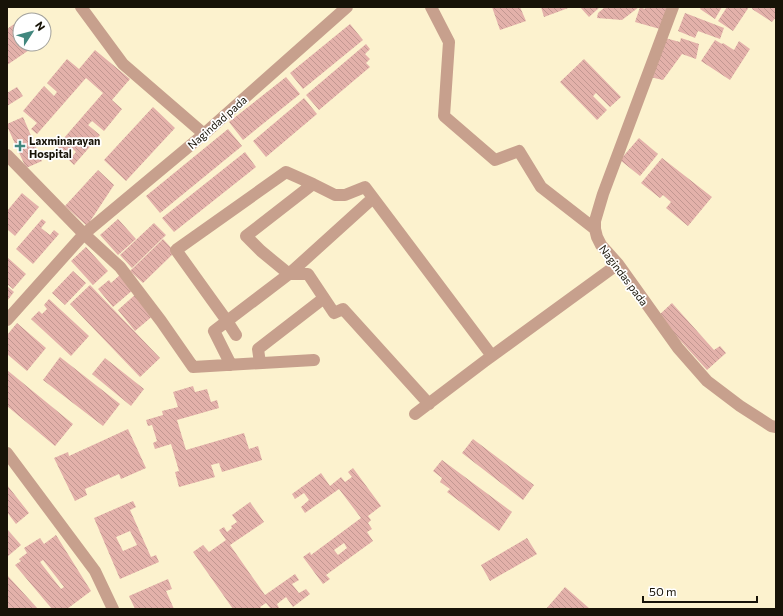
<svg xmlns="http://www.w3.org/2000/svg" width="783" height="616" font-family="Commissioner,sans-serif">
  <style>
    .building { fill: url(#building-back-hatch); fill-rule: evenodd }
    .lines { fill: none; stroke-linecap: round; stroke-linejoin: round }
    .minor { stroke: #c7a08d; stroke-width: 12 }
    .poi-dot { fill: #41877e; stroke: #fff; stroke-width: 1.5 }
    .labels { text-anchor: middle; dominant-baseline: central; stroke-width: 3.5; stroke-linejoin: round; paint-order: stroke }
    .street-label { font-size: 11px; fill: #171307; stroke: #fff }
    .poi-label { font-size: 11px; font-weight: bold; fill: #171307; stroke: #fff; text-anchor: start }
  </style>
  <defs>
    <pattern id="building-back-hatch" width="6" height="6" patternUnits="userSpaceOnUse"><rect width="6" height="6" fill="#e3b1aa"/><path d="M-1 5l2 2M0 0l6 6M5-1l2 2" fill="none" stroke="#c29791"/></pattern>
  </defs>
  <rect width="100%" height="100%" fill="#fcf2ce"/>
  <path class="building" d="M492 7H520L526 21 500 30Z
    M541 7H571L544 17Z
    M580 7H600L589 17Z
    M605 7H639L622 20 597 18 598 13Z
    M640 7 645 9V7H667L660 29 635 22Z
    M701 7H722L715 19 700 9Z
    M727 7H749L733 31 718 21Z
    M753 7H776V17L772 22 752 9Z
    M685 13 724 28 720 39 698 31 695 38 678 31Z
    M20 20V44H38L7 65V29Z
    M350 24 363 40 303 89 290 73Z
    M665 38 680 42 681 38 699 44 696 59 682 54 663 80 650 77Z
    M715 40 722 44 723 43 734 50 739 41 750 49 730 80 701 61Z
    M366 44 370 49 365 54 370 59 366 63 370 67 319 110 306 95Z
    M95 50 130 79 112 100 122 109 104 131 92 121 88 125 100 135 74 165 69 160 76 152 71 147 65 154 57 146 103 93 86 78 37 134 31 129 37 123 23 111 44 86 54 96 57 92 47 83 67 59 79 69Z
    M584 59 621 97 610 107 596 93 593 96 607 110 597 120 560 82Z
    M286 77 300 94 243 140 229 122Z
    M17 87 23 96 7 106V93Z
    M304 98 317 114 266 157 253 141Z
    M153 107 175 128 126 181 104 160Z
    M23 117 42 161 26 168 7 126V124Z
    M228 129 242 146 160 213 146 196Z
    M639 138 658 154 640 176 620 160Z
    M245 152 256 167 174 232 162 218Z
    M662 158 712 197 688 226 666 208 671 202 663 195 660 198 641 183Z
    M98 170 114 185 87 226 65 206Z
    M22 193 39 207 15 236 7 229V211Z
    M42 219 46 222 41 228 50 235 54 230 59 234 33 264 16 249Z
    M118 219 136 239 118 255 100 235Z
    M154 223 166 235 132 268 120 255Z
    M163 239 175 252 143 283 130 271Z
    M86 247 108 271 93 285 71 261Z
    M7 257 26 274 13 289 7 284Z
    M73 271 86 283 65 305 52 293Z
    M121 274 134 289 113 307 98 289 109 280 111 283Z
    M90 285 160 358 140 377 70 304Z
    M7 286 14 292 7 301Z
    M137 293 155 314 135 331 118 310Z
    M49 299 89 336 71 356 31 319 39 311 42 314 47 309 44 305Z
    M672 303 714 350 720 346 726 353 707 370 658 316Z
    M17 323 46 348 27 371 7 354V335Z
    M60 357 120 404 103 426 43 380Z
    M105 358 144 389 131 406 92 374Z
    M7 370 73 424 55 446 7 406Z
    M193 386 195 392 207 389 211 402 217 400 219 408 177 420 186 450 244 433 249 449 258 446 262 460 222 472 219 463 211 465 215 477 179 487 175 472 179 471 171 444 155 449 153 443 157 441 152 425 148 426 146 420 163 415 162 411 178 407 173 392Z
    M128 429 146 468 121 479 119 474 85 489 87 495 75 501 54 458 68 452 69 456Z
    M473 439 534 485 523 500 462 453Z
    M442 460 512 512 499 531 447 492 450 489 440 482 442 478 433 471Z
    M353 468 381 506 368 516 371 520 368 523 372 529 367 532 373 541 326 575 330 579 323 584 303 557 310 552 311 555 361 518 339 489 305 513 301 507 309 500 304 493 295 499 292 494 321 473 330 486 341 477 345 482 352 477 348 472ZM344 543 347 548 338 555 334 550Z
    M7 485 29 513 16 524 7 512Z
    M133 501 136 507 130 510 151 557 156 555 159 562 120 579 94 518ZM130 531 137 545 123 551 116 537Z
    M250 502 264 522 230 545 265 595 295 574 299 580 292 584 299 593 306 589 310 594 293 607 286 597 277 604 279 608 278 609H271L266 603 260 607 262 609H233L193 552 203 545 209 552 226 540 219 530 224 527 227 532 232 528 231 526 237 522 232 515Z
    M7 529 21 545 7 557Z
    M56 535 91 591 67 609H52L15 565 21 561 19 559 27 553 24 548 40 538 44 544ZM43 560 64 587 61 589 40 562Z
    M527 538 537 554 490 581 481 565Z
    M7 575 38 609H7Z
    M168 579 172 589 166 591 174 609H135L129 596Z
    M565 587 590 609H546Z"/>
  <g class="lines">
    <path class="minor" d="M81 7 123 64 204 134
      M431 7 449 42 444 116 495 160 519 151 541 187 595 229
      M673 7 603 194 595 221V229L597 237 601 245 618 264 678 348 707 381 740 406 771 426 776 427
      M7 155 84 234 120 267 161 321 193 367 314 360
      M313 184 246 236 261 251 289 274H308L334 313 343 309 429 404
      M7 320 84 234 204 134 347 7
      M236 335 227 321 176 250 286 172 313 184 335 195H345L365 187 492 356
      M260 363 258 349 324 298
      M231 365 214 331 289 274 373 198
      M415 414 485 361 618 264
      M7 453 95 571 113 609"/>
  </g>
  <path class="poi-dot" d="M18 140h4v4h4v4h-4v4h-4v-4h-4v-4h4z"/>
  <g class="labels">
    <g class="street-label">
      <text transform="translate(217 122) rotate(-41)">Nagindad pada</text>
      <text transform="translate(624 275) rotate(53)">Nagindas pada</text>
    </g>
    <g class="poi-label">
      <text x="29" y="140">Laxminarayan<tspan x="29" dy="13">Hospital</tspan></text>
    </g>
  </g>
  <rect width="783" height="616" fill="none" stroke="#171307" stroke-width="16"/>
  <g transform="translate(32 32) rotate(54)"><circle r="19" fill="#ffffff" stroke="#a2a19c"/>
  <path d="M0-3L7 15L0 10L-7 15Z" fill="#41877e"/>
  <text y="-6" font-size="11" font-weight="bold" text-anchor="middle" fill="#171307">N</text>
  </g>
  <path d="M643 596v6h114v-6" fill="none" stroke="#171307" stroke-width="2"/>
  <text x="649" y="596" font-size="12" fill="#171307" stroke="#ffffff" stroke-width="3" paint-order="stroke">50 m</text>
</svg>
